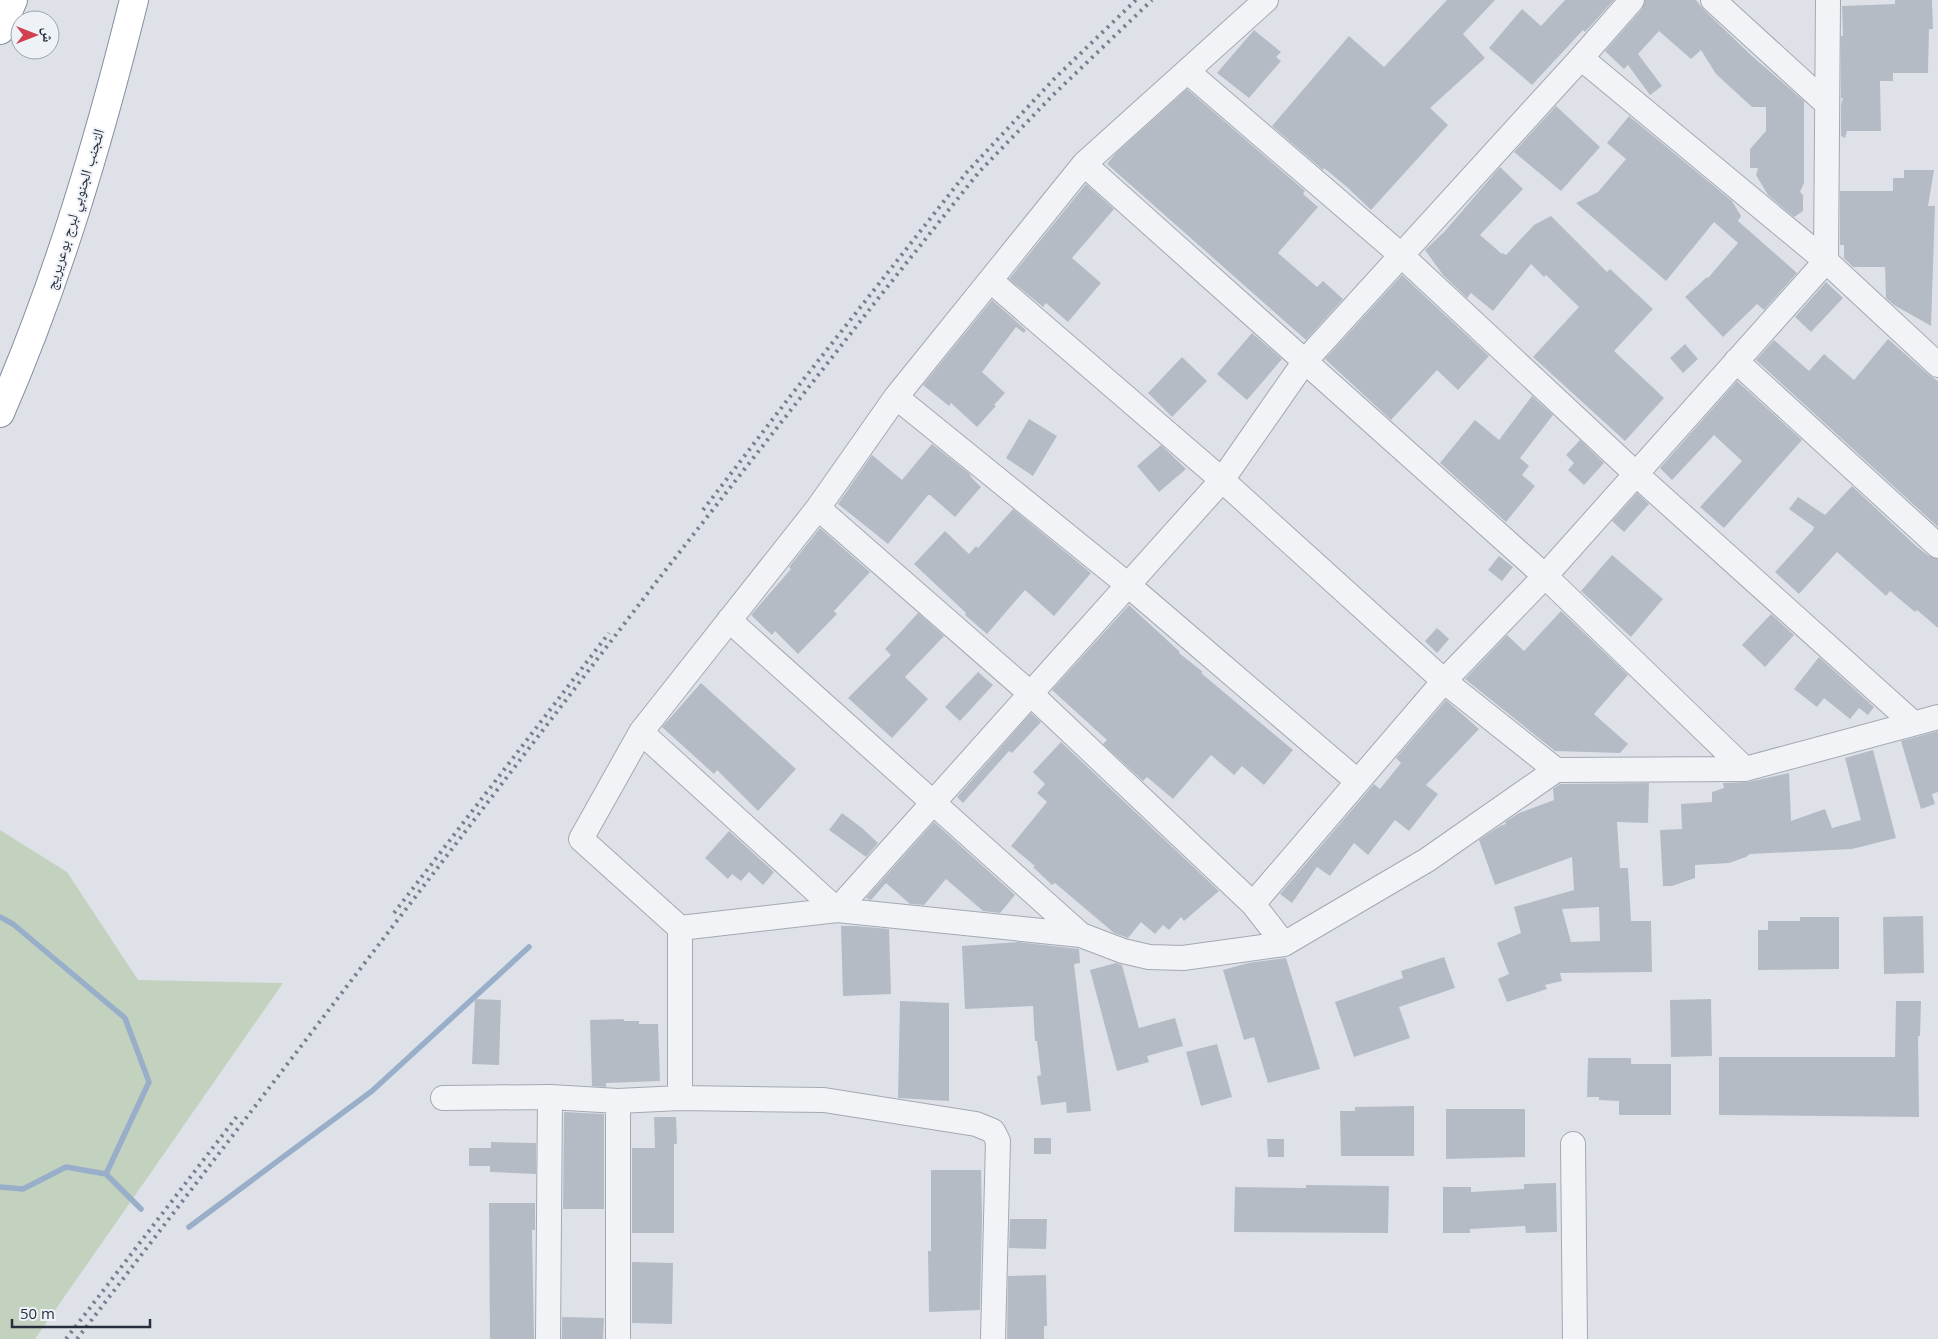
<svg xmlns="http://www.w3.org/2000/svg" width="1938" height="1339" font-family="'Open Sans','Noto Naskh Arabic',sans-serif">
  <style>
    .green { fill: #c3d2bf }
    .lines { fill: none; stroke-linecap: round; stroke-linejoin: round }
    .stream { stroke: #98aec9; stroke-width: 5.5 }
    .building { fill: #b5bbc5; fill-rule: evenodd }
    .minor-casing { stroke: #a3a9b2; stroke-width: 26 }
    .highway-casing { stroke: #858e9f; stroke-width: 30 }
    .minor { stroke: #f1f3f6; stroke-width: 24 }
    .highway { stroke: #fff; stroke-width: 28 }
    .rail { stroke: #778092; stroke-width: 4; stroke-dasharray: 2.5 5; stroke-linecap: butt }
    .labels { text-anchor: middle; dominant-baseline: central; stroke-width: 4; stroke-linejoin: round; paint-order: stroke }
    .street-label { font-size: 15px; fill: #272f3f; stroke: #eef1f6 }
  </style>
  <rect width="100%" height="100%" fill="#dee2e8"/>
  <path class="green" d="M0 830 67 872 138 980 283 983 35 1339H0Z"/>
  <g class="lines">
    <path class="stream" d="M0 917 13 924 125 1018 149 1082 106 1174 141 1209
      M0 1187 23 1189 66 1167 106 1174
      M189 1227 372 1091 529 947"/>
  </g>
  <path class="building" d="M1447 0H1495L1463 34 1485 58 1430 108 1448 125 1371 210 1347 187 1324 168 1323 170 1272 126 1349 36 1384 67Z
    M1565 0H1614L1585 32 1583 30 1532 85 1489 48 1522 9 1541 26Z
    M1645 0H1696L1704 10 1752 56 1804 101V183L1800 192 1803 195V211L1794 217 1768 195 1756 175 1758 168H1750V149L1766 131V107H1752L1716 74 1701 50 1691 59 1659 31 1638 54 1662 86 1650 95 1628 65 1624 69 1605 51 1642 9Z
    M1895 0H1932L1933 29H1929L1928 73H1893V81H1880L1881 131H1847L1845 138 1841 136V105L1843 98H1841V36H1843L1842 6 1895 4Z
    M1254 30 1281 52 1276 57 1281 61 1249 98 1217 73Z
    M1187 89 1305 191 1303 194 1318 207 1278 253 1317 287 1323 281 1343 299 1306 340 1107 164 1116 153Z
    M1556 106 1600 147 1561 191 1514 152Z
    M1629 116 1732 201 1741 216 1738 221 1797 273 1764 310 1757 304 1723 337 1685 297 1707 277 1708 278 1738 243 1714 222 1666 281 1576 203 1598 192 1626 159 1607 143Z
    M1500 167 1523 189 1480 235 1502 254 1503 253 1506 255 1534 225 1551 216 1607 272 1610 269 1653 309 1614 351 1664 398 1625 441 1533 357 1579 307 1546 275 1544 277 1531 264 1493 311 1471 293 1467 298 1443 275 1425 250 1445 231Z
    M1904 170H1934L1928 206H1935L1931 326 1894 305 1886 298 1885 267H1853L1844 258V245H1840V191H1893V178H1904Z
    M1086 184 1114 209 1072 258 1101 283 1068 322 1046 303 1043 307 1009 279Z
    M1402 275 1489 356 1458 390 1437 370 1391 420 1325 359Z
    M1826 282 1843 298 1811 332 1795 317Z
    M992 300 1026 330 1024 333 1016 327 982 372 1005 393 994 405 996 406 977 427 951 403 949 406 923 385Z
    M1252 333 1282 359 1247 400 1217 374Z
    M1888 339 1929 375 1938 381V527L1756 360 1774 340 1809 371 1824 354 1854 380Z
    M1685 344 1698 359 1683 373 1670 358Z
    M1182 357 1207 381 1172 417 1148 393Z
    M1737 381 1802 440 1724 528 1700 507 1742 461 1714 435 1672 480 1660 468Z
    M1532 396 1553 415 1520 458 1529 466 1522 475 1535 486 1506 522 1440 463 1475 420 1499 440Z
    M1029 419 1057 436 1033 476 1006 458Z
    M1580 440 1604 463 1584 485 1568 470 1574 463 1566 455Z
    M932 444 971 475 970 476 981 487 955 517 930 495H928L888 544 838 504 872 455 902 480Z
    M1161 445 1186 469 1159 492 1137 466Z
    M1852 486 1916 546 1929 556 1938 559V628L1917 610 1915 612 1890 591 1886 596 1837 552 1799 594 1775 572 1813 530 1814 527 1789 509 1798 497 1825 515Z
    M1637 493 1649 504 1624 532 1612 521Z
    M1013 509 1091 573 1054 616 1025 590 987 634 965 615 966 613 914 564 945 531 969 554 976 546 978 548Z
    M820 528 870 572 834 611 837 614 798 654 775 631 772 635 751 615 791 569 789 567Z
    M1612 555 1663 599 1631 637 1581 591Z
    M1499 556 1513 567 1502 581 1488 570Z
    M1129 605 1180 652 1179 653 1203 672 1201 673 1293 750 1264 785 1242 766 1234 775 1211 755 1173 799 1147 777 1143 781 1103 744 1107 740 1052 690Z
    M1561 611 1628 675 1594 714 1628 744 1620 753 1555 751 1465 679 1507 635 1524 651Z
    M918 613 944 636 905 677 928 699 892 738 848 698 891 655 885 649Z
    M1771 614 1794 635 1765 667 1742 645Z
    M1437 628 1449 639 1437 653 1425 641Z
    M1819 657 1874 707 1868 715 1859 708 1850 719 1824 698 1817 707 1794 689Z
    M978 672 993 685 960 721 945 707Z
    M701 683 796 769 758 811 717 770 714 774 662 727Z
    M1446 700 1479 729 1426 785 1438 794 1409 831 1395 820 1368 855 1354 843 1330 876 1317 867 1292 903 1280 894 1374 784 1380 789 1401 763 1396 758Z
    M1031 713 1041 722 1012 753 1009 751 963 803 957 797Z
    M1938 731V792L1932 794 1935 804 1921 809 1901 741Z
    M1061 742 1219 891 1184 921 1181 917 1169 930 1163 925 1155 934 1141 922 1128 938 1114 933 1055 883 1052 885 1033 867 1035 866 1011 846 1047 802 1037 793 1045 784 1033 772Z
    M1873 750 1896 838 1852 849 1750 854 1746 857 1729 863 1695 865V878L1672 886H1663L1660 830 1682 829 1681 804 1712 802V792L1724 788 1723 783 1748 782 1789 773 1791 821 1825 809 1832 828 1861 820 1845 758Z
    M1649 783 1648 823 1617 822 1620 868H1628L1631 921H1651L1652 972 1560 973 1562 981 1545 985 1547 989 1507 1002 1498 979 1509 974 1497 943 1521 933 1514 907 1574 890 1572 857 1495 885 1479 840 1500 826 1506 824 1505 822 1519 813 1554 800 1553 789 1560 784ZM1599 907 1600 941 1571 942 1562 909Z
    M842 813 862 828 878 843 866 857 829 830Z
    M934 822 1015 895 1000 913 983 911 946 879 924 905 910 904 886 883 871 900 866 898Z
    M729 831 774 872 763 885 749 872 741 881 732 874 728 879 705 858Z
    M1923 916 1924 973 1884 974 1883 917Z
    M1800 917H1839V969L1758 970V930H1768V921H1800Z
    M841 926H856L889 929 891 994 843 996Z
    M1018 942 1079 949 1080 963 1074 964 1091 1111 1067 1113 1066 1102 1041 1105 1037 1076 1041 1075 1037 1041H1035L1033 1006 965 1009 962 946Z
    M1444 957 1455 988 1399 1007 1410 1038 1354 1057 1335 1002 1403 978 1401 971Z
    M1286 958 1320 1069 1268 1083 1254 1037 1244 1040 1223 970 1248 963Z
    M1116 963 1122 965 1139 1028 1175 1018 1183 1046 1147 1056 1149 1062 1117 1071 1090 970Z
    M475 999 501 1000 499 1065 472 1064Z
    M1711 999 1712 1056 1671 1057 1670 1000Z
    M900 1001 949 1003V1101L898 1098Z
    M1896 1001H1921L1920 1036H1918L1919 1117 1719 1115V1057H1895Z
    M624 1019V1021H639V1024H658L660 1081 606 1083V1087L592 1086 590 1020Z
    M1217 1044 1232 1097 1201 1106 1186 1052Z
    M1588 1058H1631V1064H1671V1115H1619V1101L1599 1100V1097H1587Z
    M1414 1106V1156H1341L1340 1111H1355V1107Z
    M1446 1109H1525V1157L1446 1159Z
    M564 1112 604 1114V1209H563Z
    M654 1117H676L677 1144H674V1233H632V1148H655Z
    M1034 1138H1051V1154H1034Z
    M1267 1139H1284V1157H1268Z
    M491 1142 536 1143V1174L490 1172V1166H469V1148H491Z
    M931 1170H981L982 1218 980 1310 929 1312 928 1251H931Z
    M1556 1183 1557 1232 1526 1233 1525 1226 1470 1229V1233H1443V1187H1471V1192L1524 1189V1184Z
    M1306 1185 1389 1186 1388 1233 1234 1232 1235 1187 1306 1188Z
    M489 1203H535V1230H532L534 1339H490Z
    M1010 1219H1047L1046 1249 1009 1248Z
    M632 1262 673 1263 672 1324 632 1323Z
    M1046 1275 1047 1326H1044V1339H1007L1008 1276Z
    M562 1317 604 1318 603 1339H562Z"/>
  <g class="lines">
    <g class="minor-casing">
      <path id="minor" d="M1266 0 1084 164 896 397 818 508 641 732 581 839 680 928 837 910 1081 935 1123 951 1149 957 1183 958 1284 944 1427 860 1556 770 1745 769 1938 717
        M1713 0 1827 104
        M1828 0 1826 261 1938 365
        M1187 71 1401 255 1636 474 1913 723
        M1084 164 1545 576 1745 769
        M991 281 1222 480 1444 681 1556 770
        M1736 361 1938 546
        M896 397 1128 585 1357 781
        M818 508 1031 694 1253 904 1284 944
        M729 620 1081 935
        M641 732 837 910 1222 480 1305 361 1581 58 1632 0
        M1253 904 1444 681 1545 576 1826 261 1581 58
        M680 928V1098
        M443 1098 550 1097 618 1101 680 1098 824 1100 976 1124 993 1131 998 1141 993 1339
        M1573 1144 1575 1339
        M548 1339 550 1097
        M618 1339V1101"/>
    </g>
    <g class="highway-casing">
      <path id="highway" d="M0 30 13 0
        M0 413C58 280 99 141 134 0"/>
    </g>
    <use href="#minor" class="minor"/>
    <use href="#highway" class="highway"/>
    <path class="rail" d="M703 510 792 394 967 172 1054 79 1136 0
      M394 913 609 633
      M66 1339 238 1115
      M77 1339 657 581 884 291 979 172 1053 95 1152 0"/>
  </g>
  <g class="labels">
    <g class="street-label">
      <text transform="translate(74 209) rotate(-73)">التجنب الجنوبي لبرج بوعريريج</text>
    </g>
  </g>
  <g transform="translate(35 35) rotate(90)"><circle r="24" fill="#eef1f6" stroke="#9ea3ad"/>
  <path d="M0-4L9 19L0 12L-9 19Z" fill="#d1404f"/>
  <text y="-8" font-size="14" font-weight="bold" text-anchor="middle" fill="#272f3f">ش</text>
  </g>
  <path d="M12 1319v8h138v-8" fill="none" stroke="#272f3f" stroke-width="2.5"/>
  <text x="20" y="1319" font-size="15" fill="#272f3f" stroke="#eef1f6" stroke-width="4" paint-order="stroke">50 m</text>
</svg>
